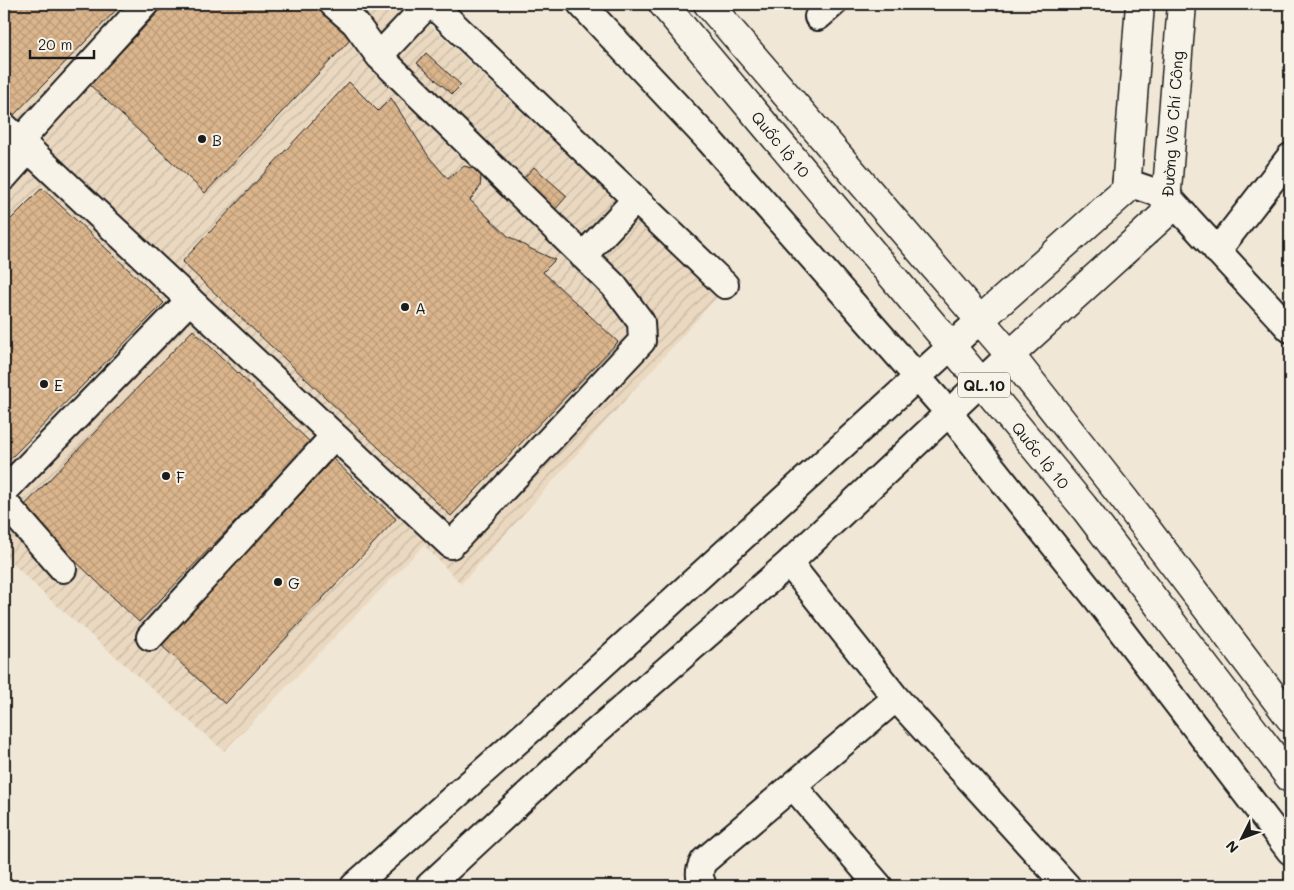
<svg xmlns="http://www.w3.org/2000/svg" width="1294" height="890" font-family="Mali,sans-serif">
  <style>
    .industrial { fill: url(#industrial-furrows) }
    .building { fill: url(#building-cross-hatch); stroke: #1c1c1c }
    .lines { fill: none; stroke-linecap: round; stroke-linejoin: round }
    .minor-casing { stroke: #1c1c1c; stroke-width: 30 }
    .tertiary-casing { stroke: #1c1c1c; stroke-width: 31 }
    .trunk-casing { stroke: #1c1c1c; stroke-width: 31 }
    .minor { stroke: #f7f3e8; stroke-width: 26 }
    .tertiary { stroke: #f7f3e8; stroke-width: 28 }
    .trunk { stroke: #f7f3e8; stroke-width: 28 }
    .poi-dot { fill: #1c1c1c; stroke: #f7f3e8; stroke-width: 2 }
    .labels { text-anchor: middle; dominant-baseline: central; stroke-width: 4; stroke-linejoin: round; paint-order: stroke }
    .shield { fill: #f7f3e8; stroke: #5e5c59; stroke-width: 1 }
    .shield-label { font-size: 15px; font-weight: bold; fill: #1c1c1c }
    .street-label { font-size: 16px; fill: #1c1c1c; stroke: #f7f3e8 }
    .poi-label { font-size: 16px; fill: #1c1c1c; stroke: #f7f3e8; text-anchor: start }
  </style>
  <defs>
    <pattern id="industrial-furrows" width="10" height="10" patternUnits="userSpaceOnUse" patternTransform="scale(1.25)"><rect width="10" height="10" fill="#ead8c0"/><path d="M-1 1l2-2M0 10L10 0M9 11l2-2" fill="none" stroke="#c8b9a4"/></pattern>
    <pattern id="building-cross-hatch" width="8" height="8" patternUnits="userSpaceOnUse" patternTransform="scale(1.25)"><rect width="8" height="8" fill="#dbb58c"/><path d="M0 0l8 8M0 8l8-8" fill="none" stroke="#bb9b78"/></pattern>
  </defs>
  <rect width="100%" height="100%" fill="#f1e7d6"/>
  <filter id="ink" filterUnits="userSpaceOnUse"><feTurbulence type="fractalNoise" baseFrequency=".02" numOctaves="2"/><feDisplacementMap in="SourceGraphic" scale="10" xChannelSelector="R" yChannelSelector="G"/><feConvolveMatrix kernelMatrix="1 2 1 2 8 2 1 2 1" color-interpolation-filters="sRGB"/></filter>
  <g filter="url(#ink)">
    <path class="industrial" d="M4 4H408L717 297 461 584 424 545 224 751 47 597 4 555Z"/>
    <path class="building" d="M4 4H122L9 120 4 114Z
      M166 4H316L352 38 205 193 90 85Z
      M426 53 461 85 452 94 417 63Z
      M349 82 378 111 391 98 429 157 448 179 464 166 475 169 481 176 480 187 470 200 508 236 529 248 555 260 543 272 618 342 451 516 182 262Z
      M534 167 567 196 553 212 520 182Z
      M42 188 164 303 4 465V226Z
      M193 330 311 443 139 622 21 509Z
      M333 459 396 519 225 704 161 645Z"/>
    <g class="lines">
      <g class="minor-casing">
        <path id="minor" d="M333 4 355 23 379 56
          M432 4 725 285
          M581 4 709 140 948 412 1097 599 1290 851
          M818 17 833 4
          M4 126 451 545 642 341 641 322 614 286 379 56 428 4
          M20 141 145 4
          M4 177 29 149
          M1126 182 1167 196 1290 329
          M1217 251 1290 157
          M583 256 636 199
          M4 491 190 300
          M4 502 63 569
          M789 563 1010 355
          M150 637 334 436
          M896 698 1067 886
          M793 786 879 886
          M354 886 564 700 980 320
          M429 886 585 741 789 563 896 698 704 861C698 871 699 876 703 886"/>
      </g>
      <g class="tertiary-casing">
        <path id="tertiary" d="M980 320 1126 190 1140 4
          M1010 355 1165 214 1182 4"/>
      </g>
      <g class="trunk-casing">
        <path id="trunk" d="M663 4 951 346 1083 506 1290 778
          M708 4 1010 355 1124 499 1290 718"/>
      </g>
      <use href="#minor" class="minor"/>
      <use href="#tertiary" class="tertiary"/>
      <use href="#trunk" class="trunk"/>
    </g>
  </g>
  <g class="poi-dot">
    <circle cx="202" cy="139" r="5"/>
    <circle cx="405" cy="307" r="5"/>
    <circle cx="44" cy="384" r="5"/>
    <circle cx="166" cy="476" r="5"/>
    <circle cx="278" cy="582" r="5"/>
  </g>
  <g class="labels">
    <rect class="shield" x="958" y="372.5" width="52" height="25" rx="4"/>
    <g class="shield-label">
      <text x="984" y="385">QL.10</text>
    </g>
    <g class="street-label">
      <text transform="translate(1172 124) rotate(-86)">Đường Võ Chí Công</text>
      <text transform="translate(781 144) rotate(50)">Quốc lộ 10</text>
      <text transform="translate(1041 455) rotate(51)">Quốc lộ 10</text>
    </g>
    <g class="poi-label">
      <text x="212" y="139">B</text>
      <text x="415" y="307">A</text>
      <text x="54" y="384">E</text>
      <text x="176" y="476">F</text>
      <text x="288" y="582">G</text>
    </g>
  </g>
  <rect width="1294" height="890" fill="none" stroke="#f7f3e8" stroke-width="20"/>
  <rect x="10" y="10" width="1274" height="870" fill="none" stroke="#1c1c1c" stroke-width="2" filter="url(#ink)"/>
  <g transform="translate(1242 838) rotate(228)" stroke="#f7f3e8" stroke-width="4" paint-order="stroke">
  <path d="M0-4L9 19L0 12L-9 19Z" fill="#1c1c1c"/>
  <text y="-8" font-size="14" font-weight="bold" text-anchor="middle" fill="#1c1c1c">N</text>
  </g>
  <path d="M30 50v8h64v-8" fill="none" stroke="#1c1c1c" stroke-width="2.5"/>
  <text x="38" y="50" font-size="15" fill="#1c1c1c" stroke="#f7f3e8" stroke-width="4" paint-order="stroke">20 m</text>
</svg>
